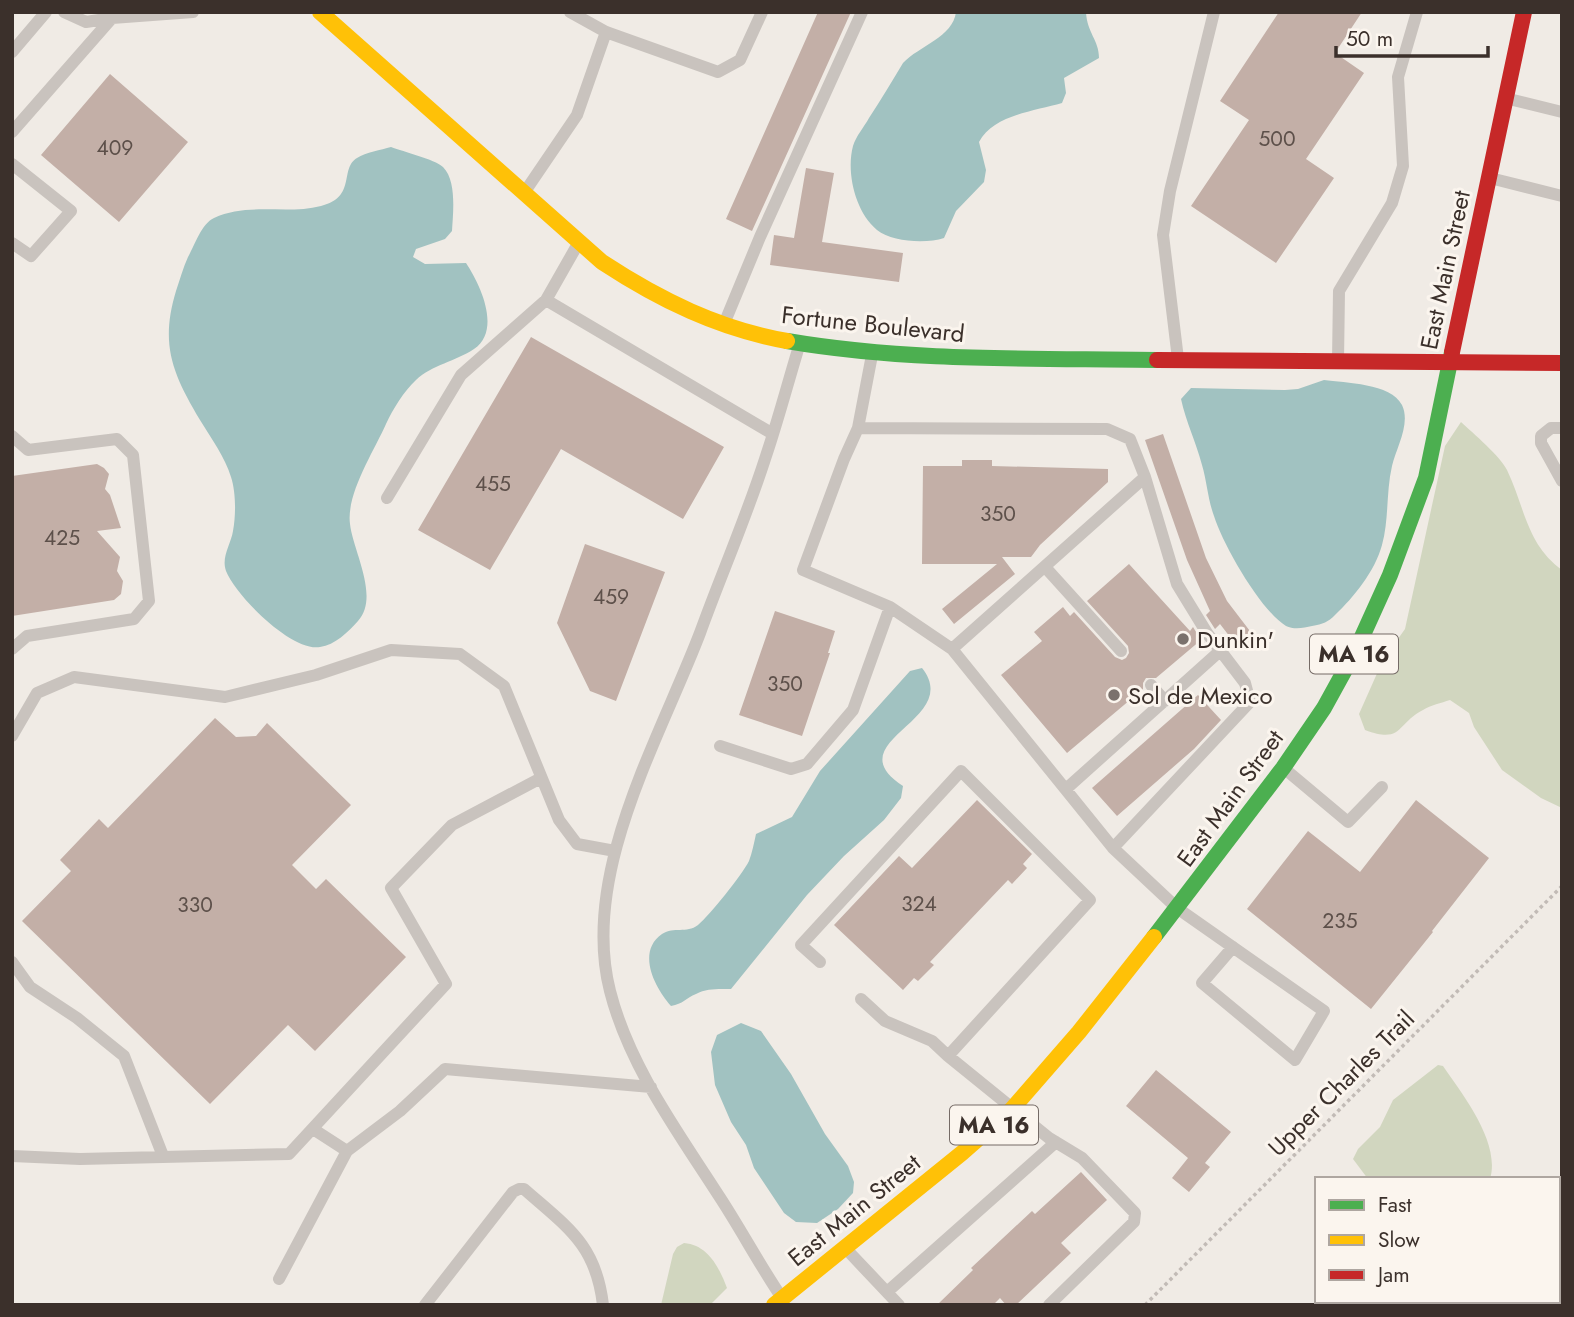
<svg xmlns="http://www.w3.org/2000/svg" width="1574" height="1317" font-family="Jost,sans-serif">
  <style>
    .green { fill: #d1d6bf }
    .water { fill: #a1c2c1 }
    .building { fill: #c3afa7 }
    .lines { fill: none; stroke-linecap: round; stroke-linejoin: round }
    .path { stroke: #c2bbb6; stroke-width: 3.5; stroke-dasharray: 3.5 3.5; stroke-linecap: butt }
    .lane { stroke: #c9c3be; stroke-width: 12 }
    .fast { stroke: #4caf50; stroke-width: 16 }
    .slow { stroke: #ffc107; stroke-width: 16 }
    .jam { stroke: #c62828; stroke-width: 16 }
    .poi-dot { fill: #7a716c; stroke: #fbf5ee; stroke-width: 2.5 }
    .labels { text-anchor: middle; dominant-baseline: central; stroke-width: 6; stroke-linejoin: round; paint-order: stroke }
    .number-label { font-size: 21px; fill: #5d504a }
    .shield { fill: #fbf5ee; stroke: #756b66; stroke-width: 2 }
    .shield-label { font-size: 23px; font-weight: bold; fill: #3b302b }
    .street-label { font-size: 24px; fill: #3b302b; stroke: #fbf5ee }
    .poi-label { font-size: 24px; fill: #3b302b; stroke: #fbf5ee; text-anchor: start }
  </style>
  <rect width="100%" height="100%" fill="#f0ebe5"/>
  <path class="green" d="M1461 422C1473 433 1501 457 1507 470 1525 507 1526 544 1562 570V808L1541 798 1502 770 1474 727 1469 713 1450 700C1441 703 1431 705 1423 710 1396 724 1403 744 1365 730L1359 714 1383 660 1405 629 1445 446Z
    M1438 1065 1443 1066C1463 1095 1501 1143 1490 1179H1368L1353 1159 1358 1149 1380 1127 1393 1100Z
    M1562 1196V1296L1558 1299V1198Z
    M684 1243C708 1245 719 1267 727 1288L710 1305H661L673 1254 677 1247Z
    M1424 1301H1555L1550 1305H1421Z"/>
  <path class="water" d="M956 12H1086C1087 33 1099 40 1099 58L1064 78 1066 93 1062 103C1035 111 993 115 979 142L986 170 984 182 956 211 944 238C926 244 892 242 877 230 855 212 846 172 853 146 856 136 864 127 869 118 881 100 892 81 903 63 919 46 953 37 956 12Z
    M391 147C404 152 434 159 443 167 457 181 453 213 452 231L445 239 416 249 413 257 425 264 466 263C480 284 502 330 474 349 456 361 432 365 416 380 404 391 393 409 386 424 374 451 346 494 350 524 353 551 380 597 358 621 348 632 335 645 320 647 292 652 236 596 226 571 221 557 231 544 233 531 236 515 236 492 231 477 225 457 211 438 200 420 172 373 160 344 176 291 180 279 183 268 188 257 195 245 201 224 214 218 248 202 287 215 321 206 357 197 339 169 357 158 366 152 381 150 391 147Z
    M1324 380C1345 383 1391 383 1402 405 1411 424 1396 448 1392 466 1386 492 1389 520 1382 545 1375 571 1354 597 1335 615 1328 622 1323 624 1312 626 1304 628 1294 630 1286 626 1261 611 1223 545 1214 516 1208 500 1207 482 1202 465 1196 442 1186 422 1181 399L1191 388 1285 390 1298 389Z
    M922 668C964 721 834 741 903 786L901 798 884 820 844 856 807 895 731 989C719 989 707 988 696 994 686 998 683 1004 671 1006 655 988 636 952 662 934 674 926 686 934 698 925 710 915 742 875 749 861 752 853 754 843 756 834L792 817 820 771 910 671Z
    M741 1023 761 1031 791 1074 825 1134 848 1166 854 1182 853 1193 838 1209 817 1223 796 1222 784 1213 754 1168 746 1145 731 1122 715 1085 711 1052 717 1035Z"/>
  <path class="building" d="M818 12H851L752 231 726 219Z
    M1279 12H1362L1335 53 1364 73 1306 159 1334 178 1276 263 1191 206 1249 120 1220 101Z
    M110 74 188 142 119 222 41 155Z
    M806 168 834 173 822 242 903 253 899 282 770 265 774 235 794 238Z
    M531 337 724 447 683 519 561 449 490 570 418 530Z
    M1163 434 1206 558 1227 601 1256 639 1240 650 1220 624 1215 629 1206 615 1210 611 1187 560 1145 440Z
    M962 460H992V466L1108 469V482L1040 545 1031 557H1002L1015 574 954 624 942 609 997 564H922L923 466H962Z
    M97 464 104 468 109 474 105 489 110 495 121 528 97 531 120 557 117 571 123 581 121 594 114 600 12 616V476Z
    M585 544 665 572 616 701 590 691 557 623Z
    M1129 564 1190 631 1193 627 1201 640 1156 678H1146L1143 683V689L1067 753 1001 675 1042 641 1034 632 1063 607 1070 616 1074 612 1115 657 1122 660 1126 658 1129 653 1128 646 1087 601Z
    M775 611 835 631 828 653H830L802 736 739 715Z
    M1198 695 1221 720 1194 749 1117 816 1092 788Z
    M215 718 236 737 256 736 267 723 351 805 292 865 316 889 326 879 406 957 315 1051 288 1025 210 1104 22 921 71 871 60 860 99 819 108 828Z
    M977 800 1032 854 1023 864 1027 868 1012 884 1008 880 930 962 934 965 918 981 914 978 903 990 834 925 899 856 912 868Z
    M1416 800 1489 858 1432 931 1433 932 1371 1009 1247 909 1308 831 1360 872Z
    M1156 1070 1231 1132 1205 1163 1210 1167 1189 1192 1172 1178 1188 1158 1126 1106Z
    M1081 1172 1107 1200 1061 1243 1071 1253 1016 1305H1006L1000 1298 993 1305H937L973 1270 971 1268 1032 1211 1035 1214Z"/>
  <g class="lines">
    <path class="path" d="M1145 1305 1562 886"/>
    <path class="lane" d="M64 12 86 22 112 18 193 12
      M570 12 606 32 718 72 740 60 762 12
      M12 52 46 12
      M1509 99 1562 112
      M12 132 112 18
      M12 164 71 211 31 256 12 243
      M1494 179 1562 196
      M524 193 577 115 606 32
      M579 242 546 300 773 434
      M724 324 760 237 862 12
      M872 355 858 428 844 459 803 570 890 607 952 649 1113 848 1177 908 1324 1011 1295 1060 1202 983 1233 947
      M1178 359 1163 235 1170 191 1214 12
      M1338 361 1339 291 1392 203 1403 166 1398 77 1417 12
      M858 428 1107 429 1130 439 1145 477 1177 584 1207 633 1245 683 1250 702 1113 848
      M1562 428H1551L1541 436V443L1562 481
      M12 436 28 450 117 439 133 455 149 601 134 619 27 636 12 649
      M387 498 461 375 546 300
      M1045 567 1121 651
      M952 649 1145 477
      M1151 685 1165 701
      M12 736 37 693 74 677 225 697 316 675 391 650 460 654 504 686 559 820 577 844 615 851
      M720 746 791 769 807 764 853 710 890 607
      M1286 770 1348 822 1382 787
      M1066 789 1220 651
      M12 962 30 987 77 1018 124 1056 163 1156
      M820 962 801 945 961 771 1090 900 948 1056 932 1041 885 1021 861 999
      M948 1056 1049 1138 1082 1158 1135 1213 1134 1222 1049 1305
      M313 1129 347 1151
      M12 1156 80 1159 289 1154 446 984 391 888 452 825 541 778
      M849 1252 899 1305
      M279 1279 347 1151 400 1111 445 1069 651 1087
      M887 1292 1056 1142
      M780 1295C758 1262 740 1228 719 1196 678 1132 629 1066 610 991 580 874 659 740 700 633 721 575 746 518 765 459 778 421 788 382 800 343
      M425 1305 513 1192 519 1189H524C567 1227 596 1244 603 1305"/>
    <path class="fast" d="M787 341C910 362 1034 358 1157 360
      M1154 937 1283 768 1324 708 1357 648 1390 575 1426 478 1452 352"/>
    <path class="slow" d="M320 12 602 262C660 300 719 329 787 341
      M774 1305 962 1153 1012 1109 1079 1032 1154 937"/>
    <path class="jam" d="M1452 352 1524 12
      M1157 360 1562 363"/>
  </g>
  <g class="poi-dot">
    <circle cx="1183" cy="639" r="7"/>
    <circle cx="1114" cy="695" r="7"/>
  </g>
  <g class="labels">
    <g class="number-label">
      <text x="1277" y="139">500</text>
      <text x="115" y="148">409</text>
      <text x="493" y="484">455</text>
      <text x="998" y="514">350</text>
      <text x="62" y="538">425</text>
      <text x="611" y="597">459</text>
      <text x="785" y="684">350</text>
      <text x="919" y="904">324</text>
      <text x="195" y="905">330</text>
      <text x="1340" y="921">235</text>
    </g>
    <g class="shield">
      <rect x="1310" y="634.5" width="88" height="39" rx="5"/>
      <rect x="950" y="1105.5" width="88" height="39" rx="5"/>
    </g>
    <g class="shield-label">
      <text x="1354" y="654">MA 16</text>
      <text x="994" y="1125">MA 16</text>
    </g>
    <g class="street-label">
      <text transform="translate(1445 270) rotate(-78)">East Main Street</text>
      <text transform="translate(873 324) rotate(6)">Fortune Boulevard</text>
      <text transform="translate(1230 798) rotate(-54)">East Main Street</text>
      <text transform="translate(1341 1083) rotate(-45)">Upper Charles Trail</text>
      <text transform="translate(854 1210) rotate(-39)">East Main Street</text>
    </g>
    <g class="poi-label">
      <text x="1197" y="639">Dunkin'</text>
      <text x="1128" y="695">Sol de Mexico</text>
    </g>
  </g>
  <rect width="1574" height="1317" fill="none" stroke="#3b302b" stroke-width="28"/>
  <rect x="1315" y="1177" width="245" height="126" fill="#fbf5ee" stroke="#aea6a0" stroke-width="2"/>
  <rect x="1329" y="1200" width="35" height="10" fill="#4caf50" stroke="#aea6a0" stroke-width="2"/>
  <text x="1378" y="1212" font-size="21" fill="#3b302b">Fast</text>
  <rect x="1329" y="1235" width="35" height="10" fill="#ffc107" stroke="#aea6a0" stroke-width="2"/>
  <text x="1378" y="1247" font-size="21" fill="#3b302b">Slow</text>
  <rect x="1329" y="1270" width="35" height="10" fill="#c62828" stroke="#aea6a0" stroke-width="2"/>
  <text x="1378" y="1282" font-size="21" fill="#3b302b">Jam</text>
  <path d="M1336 46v10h152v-10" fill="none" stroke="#3b302b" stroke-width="3.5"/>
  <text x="1346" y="46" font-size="21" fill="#3b302b" stroke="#fbf5ee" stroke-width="5" paint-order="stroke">50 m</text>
</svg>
